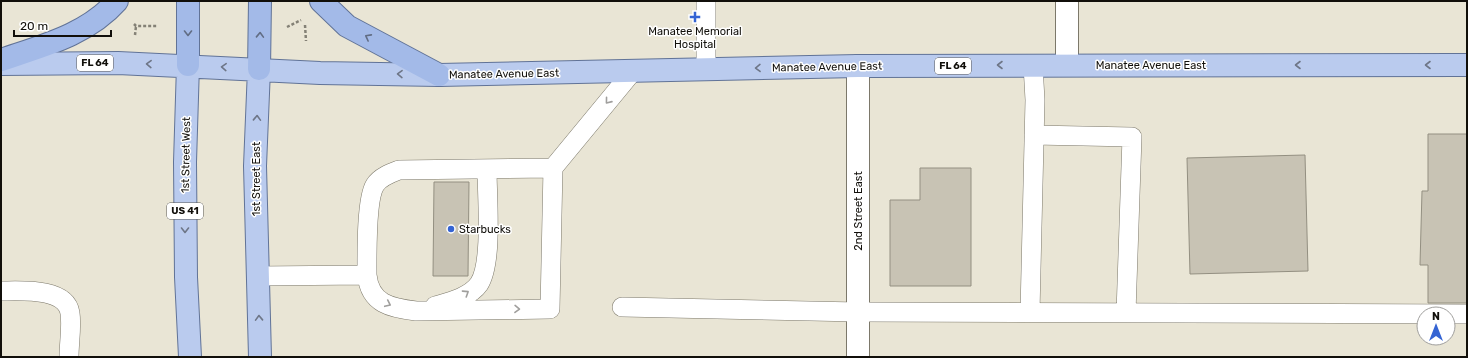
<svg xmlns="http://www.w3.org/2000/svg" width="1468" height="358" font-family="Rubik,sans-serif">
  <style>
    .building { fill: #c8c3b4; stroke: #938f81 }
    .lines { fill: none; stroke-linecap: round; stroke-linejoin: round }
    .service-casing { stroke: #7c786a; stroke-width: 20 }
    .minor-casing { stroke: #7c786a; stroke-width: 24 }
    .primary-casing { stroke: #617397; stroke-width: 24 }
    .trunk-casing { stroke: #617397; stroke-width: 24 }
    .path { stroke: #848176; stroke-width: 2.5; stroke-dasharray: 3 2; stroke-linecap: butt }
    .service { stroke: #fff; stroke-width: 19 }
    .minor { stroke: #fff; stroke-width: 22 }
    .primary { stroke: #bacbee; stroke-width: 22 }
    .trunk { stroke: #a3bae8; stroke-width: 22 }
    .oneway { stroke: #616d84 }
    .oneway2 { stroke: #6e7687 }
    .oneway3 { stroke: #a09f9d }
    .poi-dot { fill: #3564d3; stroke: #fff; stroke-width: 1.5 }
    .labels { text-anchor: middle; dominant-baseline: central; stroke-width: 3; stroke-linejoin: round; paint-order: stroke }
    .shield { fill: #fff; stroke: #585754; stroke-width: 1 }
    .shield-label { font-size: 10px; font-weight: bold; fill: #110f0a }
    .poi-label { font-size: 11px; fill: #110f0a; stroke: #fff }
    .street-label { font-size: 11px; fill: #110f0a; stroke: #fff }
  </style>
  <rect width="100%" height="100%" fill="#e9e5d5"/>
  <path class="building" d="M1428 134H1467V303H1428V265H1420L1422 191H1428Z
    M1305 155 1308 271 1190 274 1187 158Z
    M920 168H971V286H890V200H920Z
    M434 182H469L468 276H433Z"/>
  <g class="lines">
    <g class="service-casing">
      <path id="service" d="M706 1V69
        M1034 135 1132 137 1126 313
        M553 168 399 170C391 173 380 177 375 185 366 199 367 257 367 275 370 304 391 308 416 311L550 309 553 168 633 71
        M257 276 367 275
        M1 291C19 291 66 287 70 313 72 327 69 343 69 357
        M435 306C449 302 470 297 479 284 493 263 487 196 487 169
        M622 307 858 312 1467 314
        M1030 312 1035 100 1033 65"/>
    </g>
    <g class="minor-casing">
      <path id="minor" d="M1067 65V1
        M858 66V357"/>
    </g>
    <g class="primary-casing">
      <path id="primary" d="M1 64 118 63 320 73 439 75 858 66 1467 65
        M188 65 185 162 186 277 190 357
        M259 69 255 166 260 357"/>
    </g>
    <g class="trunk-casing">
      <path id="trunk" d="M188 1V65
        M321 1 347 26 439 75
        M1 60C42 46 87 35 117 1
        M259 69 260 1"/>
    </g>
    <path class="path" d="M134 24 136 26H158
      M305 25 306 41
      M287 27 301 20
      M135 35 136 26"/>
    <use href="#service" class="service"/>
    <use href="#minor" class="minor"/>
    <use href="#primary" class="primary"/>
    <use href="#trunk" class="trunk"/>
  </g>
  <defs><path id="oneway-chevron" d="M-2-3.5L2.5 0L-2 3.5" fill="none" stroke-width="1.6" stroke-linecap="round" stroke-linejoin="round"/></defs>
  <g class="oneway">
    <use href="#oneway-chevron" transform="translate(188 33) rotate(90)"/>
    <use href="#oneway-chevron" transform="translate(260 35) rotate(-88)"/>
    <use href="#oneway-chevron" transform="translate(368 37) rotate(-152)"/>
  </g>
  <g class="oneway2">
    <use href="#oneway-chevron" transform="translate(149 64) rotate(-178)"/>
    <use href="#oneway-chevron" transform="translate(1000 65) rotate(180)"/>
    <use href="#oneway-chevron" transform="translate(1298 65) rotate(180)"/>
    <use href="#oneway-chevron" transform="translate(1428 65) rotate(180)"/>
    <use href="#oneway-chevron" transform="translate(224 67) rotate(-177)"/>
    <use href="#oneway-chevron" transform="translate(758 68) rotate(179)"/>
    <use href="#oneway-chevron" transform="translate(400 74) rotate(-179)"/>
    <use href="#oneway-chevron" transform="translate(257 118) rotate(-88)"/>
    <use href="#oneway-chevron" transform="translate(185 230) rotate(90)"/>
    <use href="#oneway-chevron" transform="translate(259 318) rotate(-92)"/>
  </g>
  <g class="oneway3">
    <use href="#oneway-chevron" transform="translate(608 101) rotate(129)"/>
    <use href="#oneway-chevron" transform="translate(466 293) rotate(-33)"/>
    <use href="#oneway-chevron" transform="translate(388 304) rotate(25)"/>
    <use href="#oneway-chevron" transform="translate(517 309) rotate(1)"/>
  </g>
  <g class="poi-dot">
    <path d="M693 11h4v4h4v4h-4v4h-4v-4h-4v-4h4z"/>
    <circle cx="451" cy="229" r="4"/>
  </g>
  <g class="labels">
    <g class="shield">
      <rect x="77" y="55" width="36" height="16" rx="3"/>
      <rect x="935" y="58" width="36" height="16" rx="3"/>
      <rect x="167" y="203" width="36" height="16" rx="3"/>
    </g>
    <g class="shield-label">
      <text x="95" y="63">FL 64</text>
      <text x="953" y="66">FL 64</text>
      <text x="185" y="211">US 41</text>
    </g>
    <g class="poi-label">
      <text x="695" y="31">Manatee Memorial<tspan x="695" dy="13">Hospital</tspan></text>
      <text x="459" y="229" text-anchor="start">Starbucks</text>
    </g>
    <g class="street-label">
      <text x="1151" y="65">Manatee Avenue East</text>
      <text transform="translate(827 67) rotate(-1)">Manatee Avenue East</text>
      <text transform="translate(504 74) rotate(-1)">Manatee Avenue East</text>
      <text transform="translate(186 155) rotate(-89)">1st Street West</text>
      <text transform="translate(256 179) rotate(-90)">1st Street East</text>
      <text transform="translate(858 211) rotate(-90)">2nd Street East</text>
    </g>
  </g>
  <rect width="1468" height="358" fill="none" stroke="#110f0a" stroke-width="4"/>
  <g transform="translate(1436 326)"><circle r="19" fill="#ffffff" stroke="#a09f9d"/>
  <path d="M0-3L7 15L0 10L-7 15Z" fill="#3564d3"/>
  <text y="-6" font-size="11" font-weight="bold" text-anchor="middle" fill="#110f0a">N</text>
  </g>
  <path d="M14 30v6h97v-6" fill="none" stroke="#110f0a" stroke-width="2"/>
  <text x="20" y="30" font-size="12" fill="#110f0a" stroke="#ffffff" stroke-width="3" paint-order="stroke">20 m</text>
</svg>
